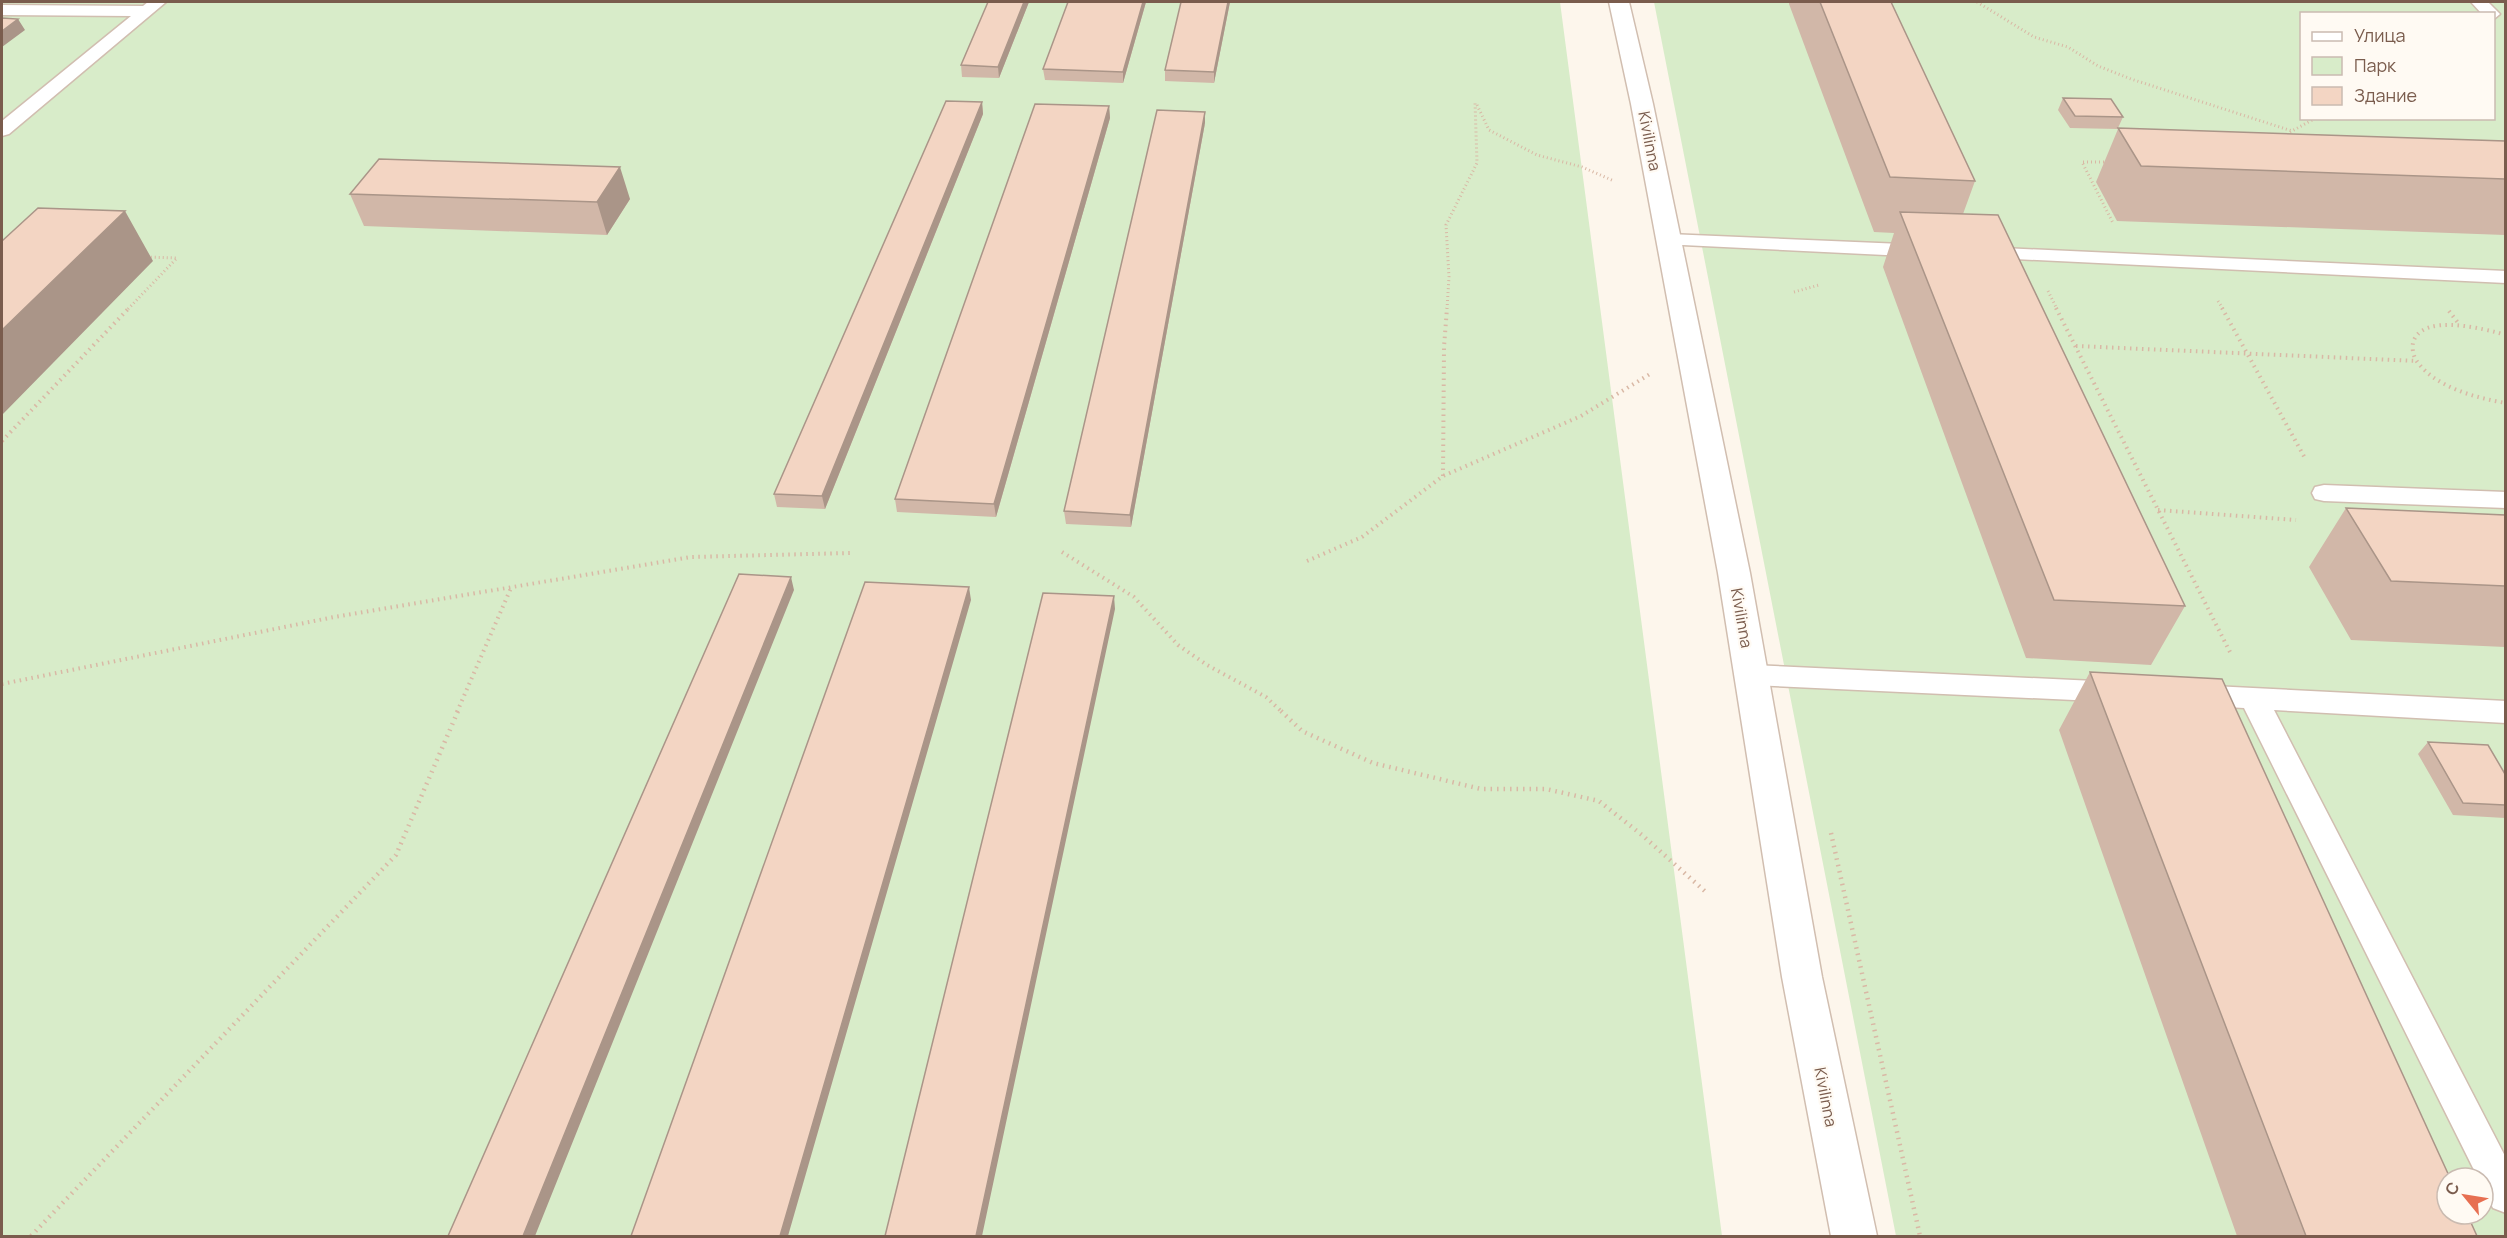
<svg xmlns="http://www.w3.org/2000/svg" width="2507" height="1238" font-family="Manrope,sans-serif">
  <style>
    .green { fill: #d8ecc9; fill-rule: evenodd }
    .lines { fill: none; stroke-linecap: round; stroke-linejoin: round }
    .lane-casing { stroke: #d1beb0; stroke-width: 3 }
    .street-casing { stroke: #d1beb0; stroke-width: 3 }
    .path-far2 { stroke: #d9b8a5; stroke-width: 3; stroke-dasharray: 1 3; stroke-linecap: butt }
    .path-far1 { stroke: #d9b8a5; stroke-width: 4; stroke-dasharray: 1.5 4.5; stroke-linecap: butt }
    .path { stroke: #d9b8a5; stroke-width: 4.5; stroke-dasharray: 1.5 5; stroke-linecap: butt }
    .lane { fill: #fff; fill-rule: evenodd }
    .street { fill: #fff; fill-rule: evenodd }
    .wall { fill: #d1b7a8 }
    .shaded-wall { fill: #aa9588 }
    .building { fill: #f3d5c3; stroke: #aa9588; stroke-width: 1.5 }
    .labels { text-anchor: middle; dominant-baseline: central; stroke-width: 4.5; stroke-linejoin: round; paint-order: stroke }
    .street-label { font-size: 16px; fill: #7a5c4d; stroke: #fffaf3 }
  </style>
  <rect width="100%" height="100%" fill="#fdf6ec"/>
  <path class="green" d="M2 2H1560L1722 1236H2Z
    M1654 2H2505V1236H1896ZM2302 14H2494V118H2302ZM2447 1178H2483V1214H2447Z"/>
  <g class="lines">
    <g class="lane-casing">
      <path id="lane" d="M148 2H166L9 134 2 136V121L131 16 2 15V5L143 6Z
        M2471 2H2488L2500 14 2494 19V14H2482Z
        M1669 234 1926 245 1933 247 1936 251 1933 255 1926 257 1662 244 1659 240 1662 236Z
        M1982 247 2506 271V283L1975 257 1972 253 1975 249Z
        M2324 485 2506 492V508L2324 501 2315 499 2312 493 2315 487Z
        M1752 665 2116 682 2126 685 2130 692 2126 699 2116 702 1752 685 1742 682 1738 675 1742 668Z
        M2193 685 2506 701V723L2274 710 2506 1158V1213L2493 1208 2483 1188V1178H2478L2244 708 2193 705 2183 702 2179 695 2183 688Z"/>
    </g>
    <g class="street-casing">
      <path id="street" d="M1609 2H1629L1653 104 1750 573 1822 977 1877 1236H1831L1782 977 1718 573 1631 104Z"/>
    </g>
    <path class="path-far2" d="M1977 2 2034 37 2068 47 2098 66 2131 79 2292 131
      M1477 105 1489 130 1537 155 1582 167 1614 181
      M2290 132 2316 118
      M2108 162H2082L2113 223
      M2048 291 2057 309
      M1794 292 1819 285
      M2218 301 2223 309
      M128 309 177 258 146 257
      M1447 309 1449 277 1446 225 1477 163 1475 102"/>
    <path class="path-far1" d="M2056 308 2232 656
      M2222 308 2306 460
      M2449 311 2459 324
      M2506 335C2485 329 2421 312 2413 343 2412 348 2413 355 2416 360 2434 387 2476 398 2506 403
      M2076 346 2417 361
      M2 441 129 308
      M1443 476 1444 347 1447 308
      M2158 510 2296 520
      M1062 552 1134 597 1178 645 1207 665 1266 697 1282 712
      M1307 561 1362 537 1443 476 1581 416 1650 374
      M2 684 334 617 691 557 850 553
      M457 712 511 588"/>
    <path class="path" d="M1281 711 1302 731 1373 763 1481 789H1546L1599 801 1642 835 1708 894
      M1831 833 1920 1236
      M31 1236 396 855 458 711"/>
    <use href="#lane" class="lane"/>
    <use href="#street" class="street"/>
  </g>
  <path class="wall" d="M1029 2 999 78 962 77 961 65Z
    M1146 2 1123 83 1045 80 1043 69Z
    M1181 2H1230L1214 83 1165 81V70Z
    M1789 2H1891L1975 181 1963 214 2185 606 2151 665 2026 658 1883 267 1894 233 1874 232 1789 4Z
    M2063 98 2123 117 2118 128 2505 141V235L2117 221 2096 182 2118 129 2070 128 2058 110Z
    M982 102 983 114 825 509 777 507 774 494Z
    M1109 106 1110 118 996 517 897 512 895 499Z
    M1205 123 1131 527 1066 524 1064 511Z
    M350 194 630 199 607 235 364 226Z
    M2346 508 2505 515V647L2351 640 2309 567Z
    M2090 672 2477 1236H2237L2059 730Z
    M2428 742 2505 774V818L2453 815 2418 754Z"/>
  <path class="shaded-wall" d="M1024 2H1029L999 78 998 67Z
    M1143 2H1146L1123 83V72Z
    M1228 2H1230L1214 83V72Z
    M18 19 25 30 2 47V31Z
    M982 102 983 114 825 509 822 496Z
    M1109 106 1110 118 996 517 994 504Z
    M1205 112V123L1131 527 1130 515Z
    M620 167 630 199 607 235 597 202Z
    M125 211 153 261 2 415V330Z
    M791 577 794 590 535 1236H523Z
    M969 587 971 600 788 1236H780Z
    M1114 596 1115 609 982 1236H976Z"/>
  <path class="building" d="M988 2H1024L998 67 961 65Z
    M1068 2H1143L1123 72 1043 69Z
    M1181 2H1228L1214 72 1165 70Z
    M1820 2H1891L1975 181 1890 177Z
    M2 18 18 19 2 31Z
    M2063 98 2111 99 2123 117 2075 116Z
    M946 101 982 102 822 496 774 494Z
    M1035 104 1109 106 994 504 895 499Z
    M1157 110 1205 112 1130 515 1064 511Z
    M2118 128 2505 141V179L2141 166Z
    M379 159 620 167 597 202 350 194Z
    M38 208 125 211 2 330V241Z
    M1900 212 1998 215 2185 606 2054 600Z
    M2346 508 2505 515V586L2391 581Z
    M739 574 791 577 523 1236H448Z
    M865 582 969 587 780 1236H631Z
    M1043 593 1114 596 976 1236H885Z
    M2090 672 2222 679 2450 1178H2447V1214H2467L2477 1236H2306Z
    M2428 742 2488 745 2505 774V805L2463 803Z"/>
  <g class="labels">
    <g class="street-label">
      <text transform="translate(1650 141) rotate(79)">Kivilinna</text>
      <text transform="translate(1742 618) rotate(80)">Kivilinna</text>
      <text transform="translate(1826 1097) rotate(79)">Kivilinna</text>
    </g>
  </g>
  <rect width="2507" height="1238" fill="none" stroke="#7a5c4d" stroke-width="6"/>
  <rect x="2300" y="12" width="195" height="108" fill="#fffaf3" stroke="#cabbb1" stroke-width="1.5"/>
  <rect x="2312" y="32" width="30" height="9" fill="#ffffff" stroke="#cabbb1" stroke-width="1.5"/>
  <text x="2354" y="42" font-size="18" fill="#7a5c4d">Улица</text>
  <rect x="2312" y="57" width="30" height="18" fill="#d8ecc9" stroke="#cabbb1" stroke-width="1.5"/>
  <text x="2354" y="72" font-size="18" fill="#7a5c4d">Парк</text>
  <rect x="2312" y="87" width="30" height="18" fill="#f3d5c3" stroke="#cabbb1" stroke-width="1.5"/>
  <text x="2354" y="102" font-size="18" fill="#7a5c4d">Здание</text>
  <g transform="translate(2465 1196) rotate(300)"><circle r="28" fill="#fffaf3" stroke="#cabbb1" stroke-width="1.5"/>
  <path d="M0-4.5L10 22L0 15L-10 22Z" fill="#e76f51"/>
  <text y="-9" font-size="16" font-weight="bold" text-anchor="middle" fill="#7a5c4d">С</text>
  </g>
</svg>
